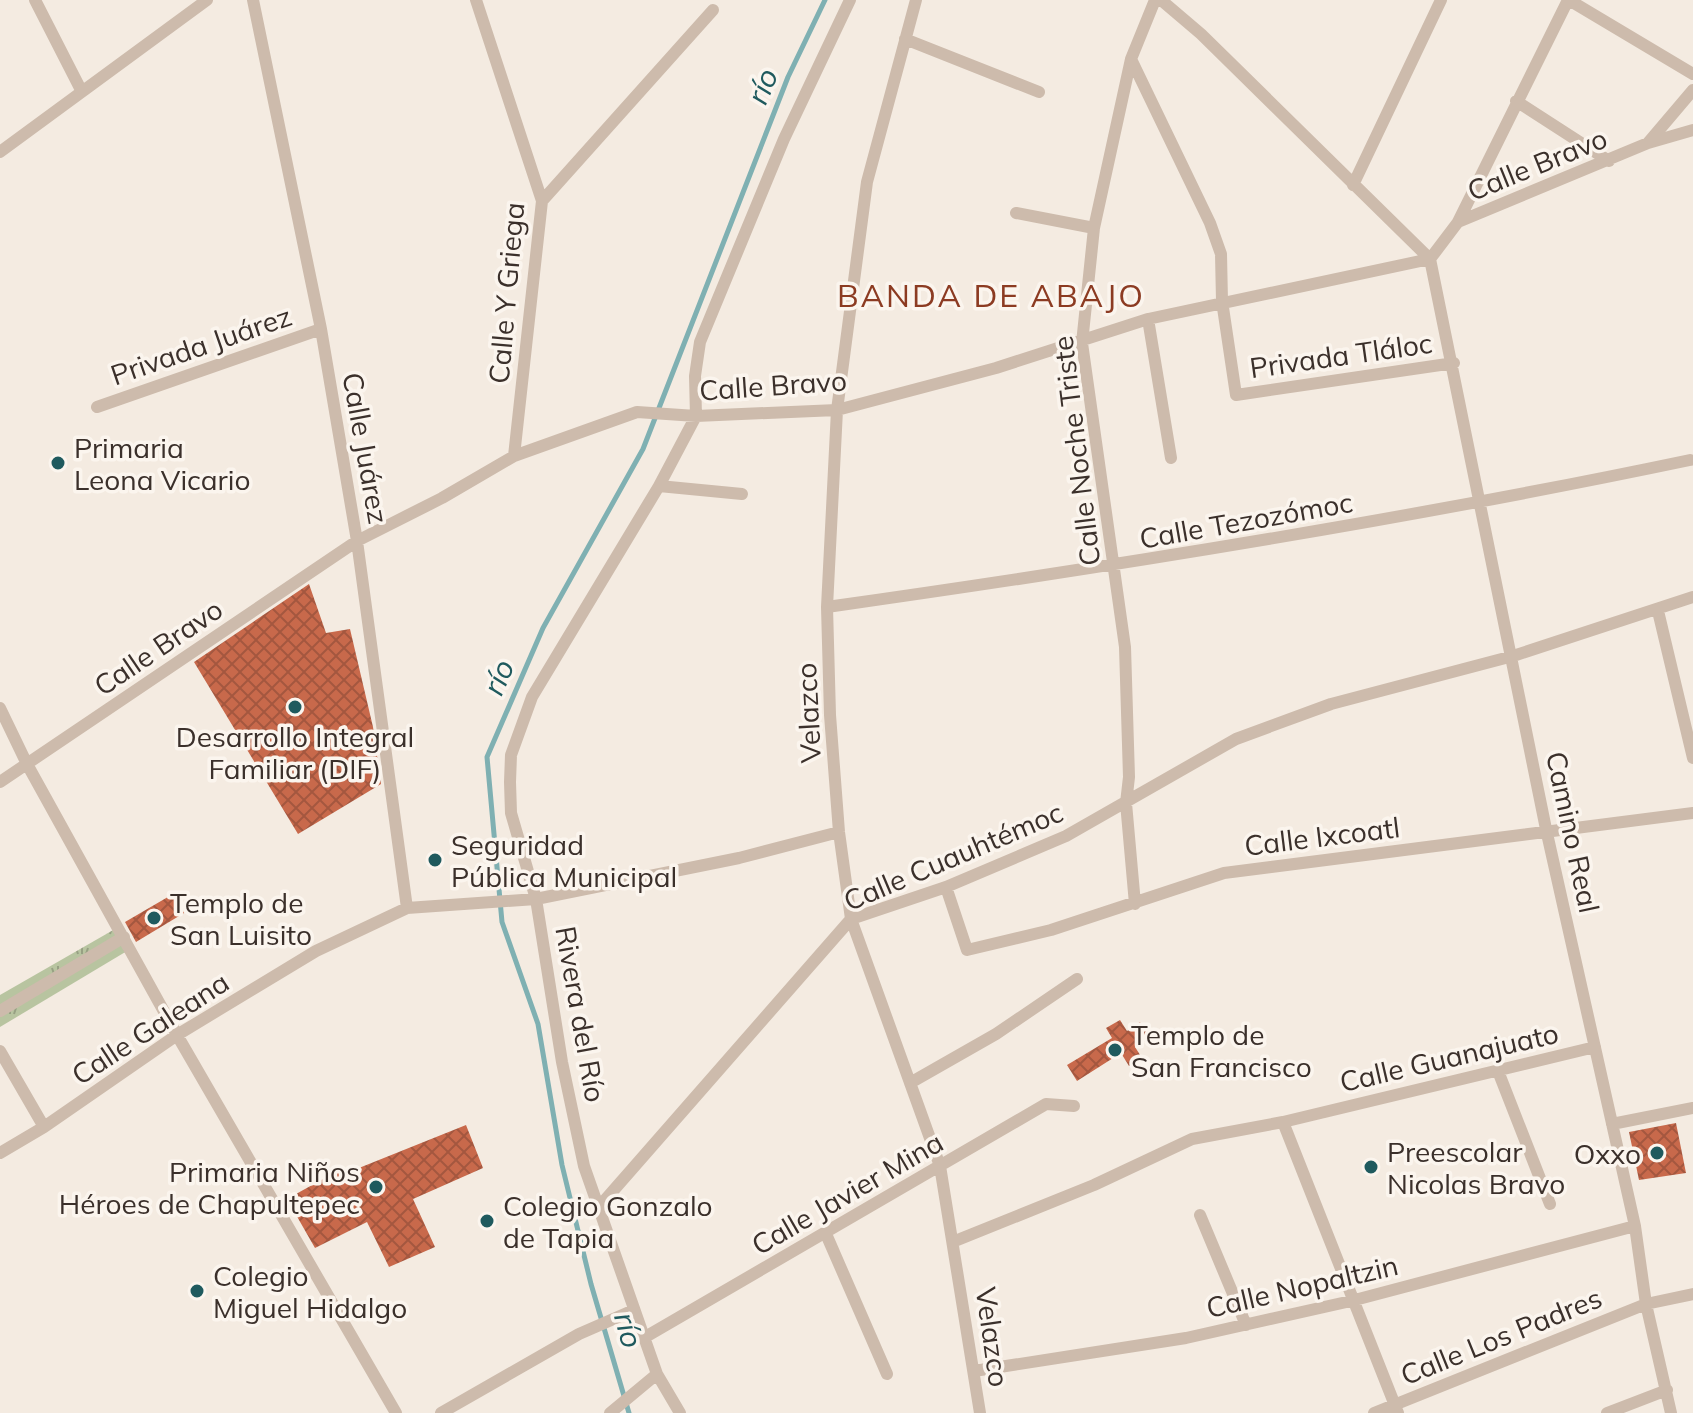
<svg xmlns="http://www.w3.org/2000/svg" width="1693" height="1413" font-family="Mulish,sans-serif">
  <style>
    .park { fill: url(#park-tufts) }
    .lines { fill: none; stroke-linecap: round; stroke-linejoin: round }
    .stream { stroke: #7fb0b2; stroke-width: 5 }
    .building { fill: url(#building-cross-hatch) }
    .street { stroke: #cdbbac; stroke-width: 12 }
    .poi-dot { fill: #1f5a5e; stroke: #fbf5ee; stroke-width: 3 }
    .labels { text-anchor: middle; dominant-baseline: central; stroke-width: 7; stroke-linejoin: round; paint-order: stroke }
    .street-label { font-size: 28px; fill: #3b302b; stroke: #fbf5ee }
    .poi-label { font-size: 28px; fill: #3b302b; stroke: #fbf5ee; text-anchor: start }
    .water-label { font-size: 30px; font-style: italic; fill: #1f5a5e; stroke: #fbf5ee }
    .quarter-label { font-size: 32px; letter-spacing: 2px; fill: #8c3b22; stroke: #fbf5ee }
  </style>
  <defs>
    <pattern id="park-tufts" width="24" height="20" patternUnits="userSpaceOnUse" patternTransform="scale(2)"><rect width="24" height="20" fill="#b8c4a0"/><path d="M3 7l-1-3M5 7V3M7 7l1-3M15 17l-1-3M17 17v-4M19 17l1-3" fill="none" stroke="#97a083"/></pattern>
    <pattern id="building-cross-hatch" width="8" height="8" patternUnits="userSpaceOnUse" patternTransform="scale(2)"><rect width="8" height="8" fill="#c8694b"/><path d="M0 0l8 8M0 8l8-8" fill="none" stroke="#a4573f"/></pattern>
  </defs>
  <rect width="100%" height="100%" fill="#f4ebe1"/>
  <path class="park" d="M115 929 127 951 0 1027V995Z"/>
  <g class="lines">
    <path class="stream" d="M629 1413 591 1284 562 1165 538 1024 502 922 487 757 543 628 643 449 788 77 825 0"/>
  </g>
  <path class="building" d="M309 584 326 633 350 629 373 727 381 784 298 834 194 662Z
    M173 894 184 913 136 942 125 922Z
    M1120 1020 1127 1031 1140 1022 1150 1038 1135 1047 1142 1058 1129 1066 1121 1053 1077 1081 1067 1065 1112 1038 1106 1028Z
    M1676 1123 1686 1173 1639 1180 1629 1132Z
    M466 1125 483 1168 413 1199 435 1247 389 1267 367 1222 315 1248 287 1199 341 1169 344 1174Z"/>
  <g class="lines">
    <path class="street" d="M35 0 81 90
      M253 0 321 329 357 541 407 908
      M476 0 542 201 514 456
      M916 0 867 182 837 410 827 607 830 715 839 832 851 919 940 1166 980 1413
      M1161 0 1201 34 1430 259
      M1569 0 1693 74
      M905 39 1039 92
      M1131 59 1210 223 1221 254 1222 301 1236 395 1454 363
      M1516 101 1609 161
      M1648 143 1693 90
      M0 152 207 0
      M1353 185 1441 0
      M542 201 713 10
      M1016 213 1094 228
      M1458 222 1568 0
      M1430 259 1546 829 1635 1226 1646 1304 1671 1413
      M1148 319 1171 458
      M97 407 321 329
      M659 486 742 494
      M827 607C1117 566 1404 520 1690 460
      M1658 611 1693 758
      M0 708 27 764 177 1035 396 1413
      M0 782 357 541 442 498 514 456 637 412 696 416 837 410 996 368 1148 319 1430 259 1458 222 1648 143 1693 130
      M946 887 967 950 1051 930 1224 873 1693 813
      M1135 904 1126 803 1129 777 1125 647 1082 343 1094 228 1131 59 1155 0
      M0 1011 124 937
      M0 1051 44 1127
      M1498 1071 1550 1204
      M910 1083 996 1034 1077 979
      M1283 1122 1398 1413
      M1612 1124 1693 1108
      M0 1153 44 1127 177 1035 316 951 407 908 536 899 739 858 839 832
      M598 1208 851 919 946 887 1066 836 1236 739 1331 704 1513 656 1693 597
      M1200 1215 1246 1325
      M826 1234 887 1374
      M955 1241 1094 1185 1192 1139 1283 1122 1595 1047
      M647 1336 1046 1104 1074 1106
      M974 1371 1186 1338 1351 1301 1635 1226
      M441 1413 579 1334 634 1310
      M610 1413 657 1374
      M680 1413 657 1374 584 1166 562 1062 536 899 511 813 510 782 511 755 532 697 659 486 696 416 695 376 700 342 784 139 850 0
      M1374 1413 1646 1304 1693 1294
      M1607 1413 1667 1390"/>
  </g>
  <g class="poi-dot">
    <circle cx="58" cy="463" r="8"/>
    <circle cx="295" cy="707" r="8"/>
    <circle cx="435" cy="860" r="8"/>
    <circle cx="154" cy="918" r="8"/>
    <circle cx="1115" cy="1050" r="8"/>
    <circle cx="1657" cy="1153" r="8"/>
    <circle cx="1371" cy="1167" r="8"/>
    <circle cx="376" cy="1187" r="8"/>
    <circle cx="487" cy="1221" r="8"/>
    <circle cx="197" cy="1291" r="8"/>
  </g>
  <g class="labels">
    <g class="street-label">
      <text transform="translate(1537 164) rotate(-22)">Calle Bravo</text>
      <text transform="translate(506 293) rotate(-85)">Calle Y Griega</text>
      <text transform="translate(201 345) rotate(-19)">Privada Juárez</text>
      <text transform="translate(1341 355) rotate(-8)">Privada Tláloc</text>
      <text transform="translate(773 385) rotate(-4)">Calle Bravo</text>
      <text transform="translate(366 448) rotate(80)">Calle Juárez</text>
      <text transform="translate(1076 451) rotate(-97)">Calle Noche Triste</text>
      <text transform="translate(1246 520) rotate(-10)">Calle Tezozómoc</text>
      <text transform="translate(158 647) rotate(-34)">Calle Bravo</text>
      <text transform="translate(808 713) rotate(-93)">Velazco</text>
      <text transform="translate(1573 832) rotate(78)">Camino Real</text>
      <text transform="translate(1322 836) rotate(-7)">Calle Ixcoatl</text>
      <text transform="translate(953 856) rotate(-23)">Calle Cuauhtémoc</text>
      <text transform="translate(581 1014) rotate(80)">Rivera del Río</text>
      <text transform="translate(150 1028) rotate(-33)">Calle Galeana</text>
      <text transform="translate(1449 1057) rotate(-13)">Calle Guanajuato</text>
      <text transform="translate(847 1193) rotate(-30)">Calle Javier Mina</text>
      <text transform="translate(1302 1286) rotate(-13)">Calle Nopaltzin</text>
      <text transform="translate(1501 1336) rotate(-22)">Calle Los Padres</text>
      <text transform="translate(993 1337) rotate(82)">Velazco</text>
    </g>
    <g class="poi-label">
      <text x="74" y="447">Primaria<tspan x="74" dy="32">Leona Vicario</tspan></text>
      <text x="295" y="736" text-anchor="middle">Desarrollo Integral<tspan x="295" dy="32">Familiar (DIF)</tspan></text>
      <text x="451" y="844">Seguridad<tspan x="451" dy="32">Pública Municipal</tspan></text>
      <text x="170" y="902">Templo de<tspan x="170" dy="32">San Luisito</tspan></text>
      <text x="1131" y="1034">Templo de<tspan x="1131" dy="32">San Francisco</tspan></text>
      <text x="1387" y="1151">Preescolar<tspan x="1387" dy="32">Nicolas Bravo</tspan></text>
      <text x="1641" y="1153" text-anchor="end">Oxxo</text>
      <text x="360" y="1171" text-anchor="end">Primaria Niños<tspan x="360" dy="32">Héroes de Chapultepec</tspan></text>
      <text x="503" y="1205">Colegio Gonzalo<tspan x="503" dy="32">de Tapia</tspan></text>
      <text x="213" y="1275">Colegio<tspan x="213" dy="32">Miguel Hidalgo</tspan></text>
    </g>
    <g class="water-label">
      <text transform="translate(762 86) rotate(-68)">río</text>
      <text transform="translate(498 677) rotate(-67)">río</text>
      <text transform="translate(629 1330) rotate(75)">río</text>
    </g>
    <g class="quarter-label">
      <text x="991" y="295">BANDA DE ABAJO</text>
    </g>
  </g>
</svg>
